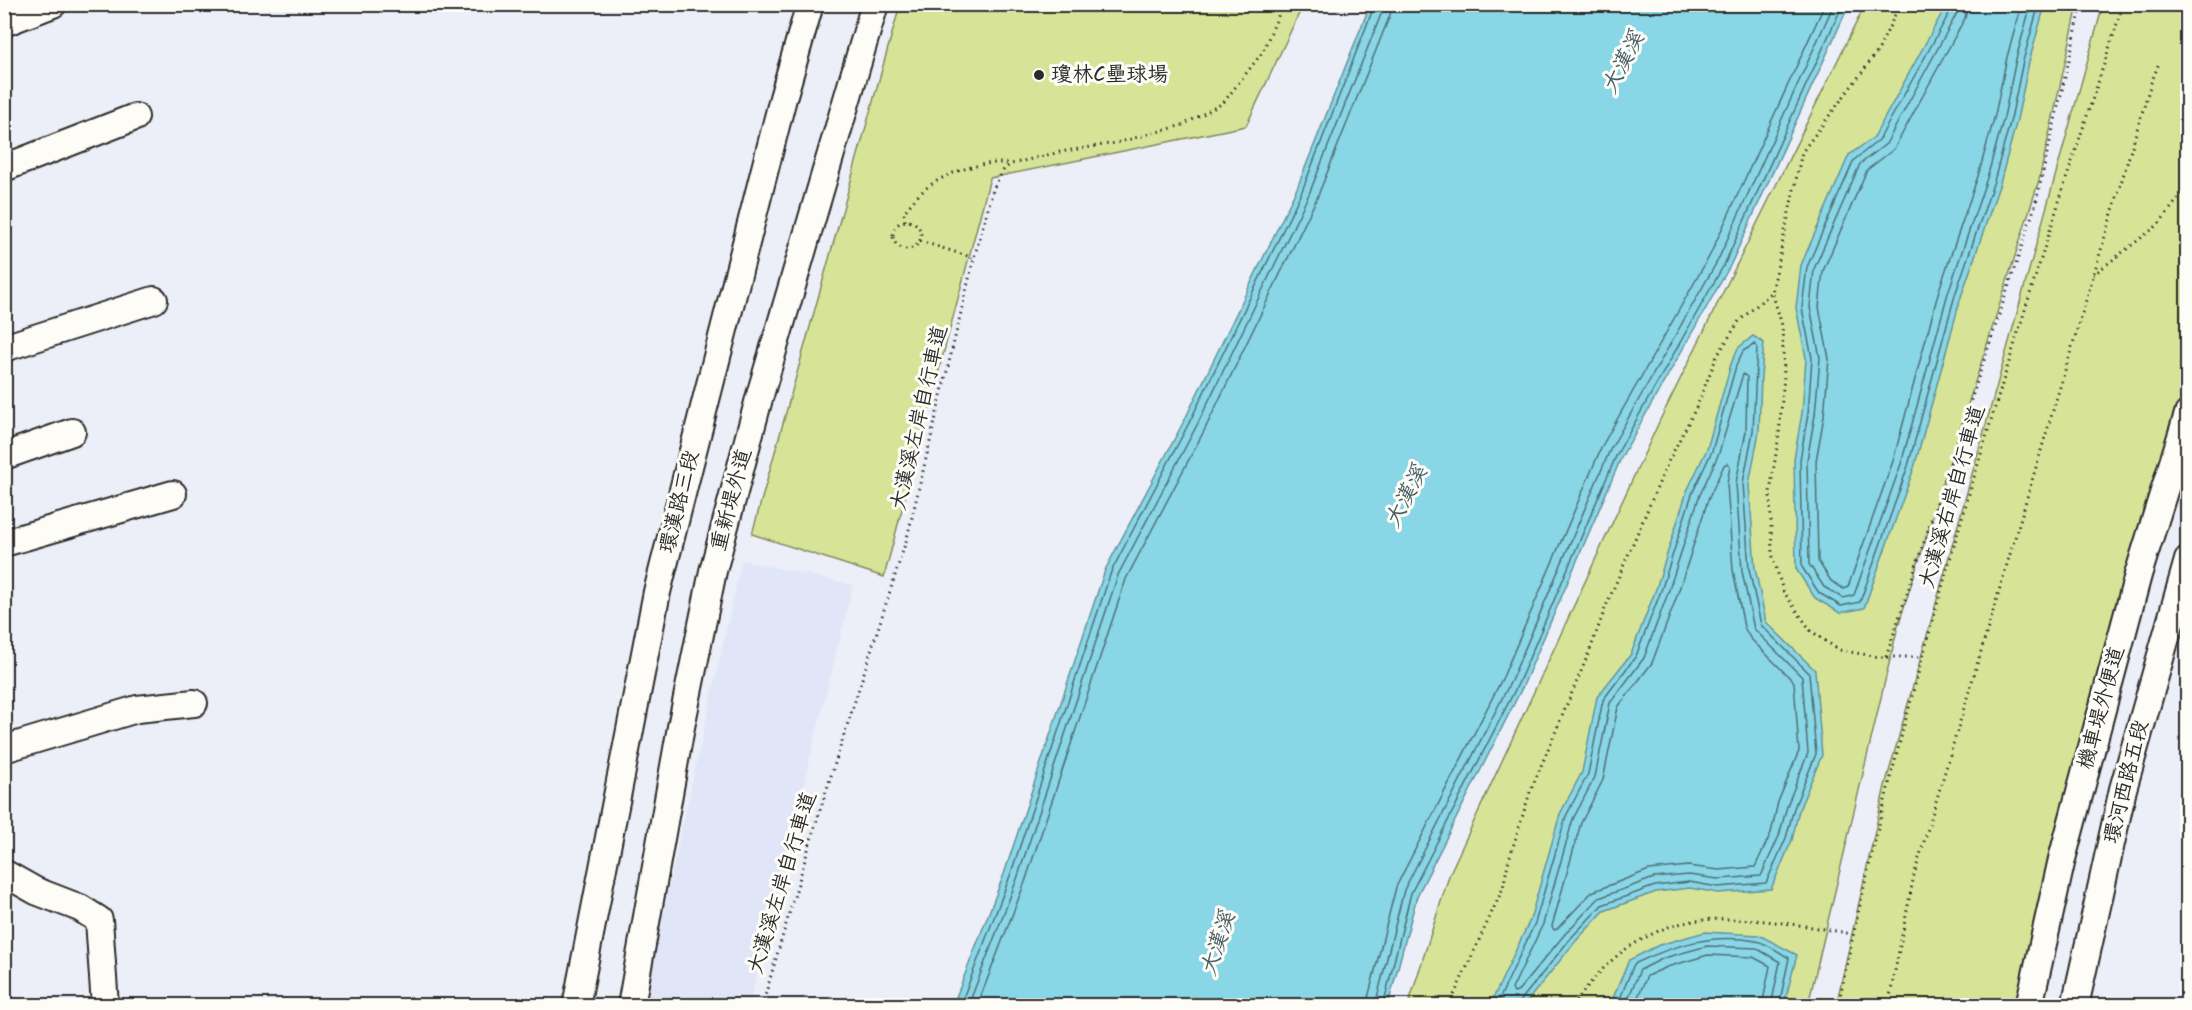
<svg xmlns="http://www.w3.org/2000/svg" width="2192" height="1010" font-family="Kalam,'LXGW WenKai TC',sans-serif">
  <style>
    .built { fill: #e0e6f7 }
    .green { fill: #d7e497; stroke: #818861; stroke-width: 1.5 }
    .water { fill: #88d6e6; stroke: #63929b; stroke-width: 1.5 }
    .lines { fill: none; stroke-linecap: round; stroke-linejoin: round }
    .shore { stroke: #506f76; stroke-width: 1.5 }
    .minor-casing { stroke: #2b2b2b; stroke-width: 30 }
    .path { stroke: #2b2b2b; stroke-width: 3; stroke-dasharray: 1.5 4.5; stroke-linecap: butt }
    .minor { stroke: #fdfcf7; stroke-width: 26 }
    .poi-dot { fill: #2b2b2b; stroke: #fdfcf7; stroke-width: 2 }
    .labels { text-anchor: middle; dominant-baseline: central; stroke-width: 6; stroke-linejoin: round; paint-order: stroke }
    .poi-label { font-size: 21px; fill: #2b2b2b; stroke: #fdfcf7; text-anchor: start }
    .street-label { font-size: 21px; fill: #2b2b2b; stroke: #fdfcf7 }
    .water-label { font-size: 22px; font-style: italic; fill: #475e63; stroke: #fdfcf7 }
  </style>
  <rect width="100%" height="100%" fill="#eceff7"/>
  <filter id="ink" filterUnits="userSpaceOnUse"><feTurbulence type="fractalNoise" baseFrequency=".0167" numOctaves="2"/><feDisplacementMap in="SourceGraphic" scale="12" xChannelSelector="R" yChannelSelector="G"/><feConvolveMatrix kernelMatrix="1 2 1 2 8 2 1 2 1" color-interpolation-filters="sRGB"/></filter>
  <g filter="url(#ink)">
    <path class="built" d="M742 560 853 585 749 1005H647L655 948Z"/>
    <path class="green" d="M900 5H1303L1246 126 990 178 884 577 752 534Z
      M1865 5H2078L2039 180 1898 626 1808 1005 1408 1006 1450 873 1660 420Z
      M2103 5H2187V402L2034 1005 1836 1006 1885 786Z"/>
    <path class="water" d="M1947 4 2045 5 2029 62 2017 120 2000 183 1961 297 1914 468 1864 608 1840 613 1815 598 1796 569 1794 459 1802 413 1806 358 1796 308 1801 265 1849 155 1874 137Z
      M1370 5H1849L1730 266 1622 456 1523 686 1417 896 1388 1005H953L1004 874 1105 570 1185 419 1297 188Z
      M1753 336 1764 343 1761 377 1759 432 1749 484 1755 568 1766 622 1815 670 1822 755 1799 810 1792 840 1771 889 1718 893 1690 888 1656 892 1604 911 1575 942 1524 1005H1490L1530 920 1560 814 1582 772 1597 697 1631 654 1656 589 1687 491 1707 449 1731 364 1738 348Z
      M1705 932 1759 935 1797 955 1784 1005H1610L1629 960 1659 945Z"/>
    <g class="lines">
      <path class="shore" d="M1951 4V10L1879 140 1854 160 1807 267 1802 308 1812 358 1808 414 1800 460 1802 567 1819 593 1841 606 1860 602 1908 466 1955 295 1994 181 2011 119 2023 61 2039 4
        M1959 4 1957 13 1886 144 1860 164 1814 269 1810 307 1820 358 1815 415 1807 460 1809 564 1824 587 1843 598 1854 595 1901 464 1948 293 1987 178 2004 117 2016 59 2031 4
        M1968 4 1965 18 1894 149 1867 170 1823 271 1819 307 1829 359 1824 416 1816 461 1818 561 1831 581 1844 589 1848 587 1893 461 1939 290 1978 176 1995 115 2007 57 2022 4
        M1743 374 1747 377 1746 431 1736 483 1742 571 1754 629 1802 677 1808 753 1787 806 1779 836 1761 876 1718 879 1689 875 1654 878 1599 898 1565 934 1517 992 1514 993 1512 989 1543 924 1573 819 1595 777 1610 703 1644 658 1668 593 1699 497 1719 453Z
        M1728 463 1730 466 1727 484 1733 570 1744 627 1750 638 1794 682 1799 751 1778 802 1771 833 1755 867 1719 870 1688 866 1649 870 1592 892 1557 929 1554 930 1552 926 1581 823 1603 780 1618 707 1652 663 1677 596 1708 500 1724 465Z
        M960 1006 1010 876 1111 572 1190 421 1302 191 1375 4
        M968 1006 1017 879 1118 575 1197 425 1309 194 1382 12 1383 4
        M977 1006 1025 882 1126 579 1205 429 1317 198 1390 15 1392 4
        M1366 1006 1396 887 1503 677 1602 446 1710 255 1825 4
        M1375 1006 1404 890 1511 681 1610 450 1718 260 1834 4
        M1383 1006 1411 893 1518 684 1617 454 1725 263 1843 4
        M1496 1006 1535 923 1566 816 1588 774 1603 700 1636 656 1661 591 1692 494 1712 451 1736 366 1743 351 1755 344 1757 347 1753 431 1743 483 1749 569 1761 625 1809 673 1816 754 1794 808 1786 838 1766 883 1718 887 1689 882 1655 886 1602 905 1570 939 1521 1000 1520 1006
        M1617 1006 1634 964C1674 945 1711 933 1756 941 1767 943 1779 952 1789 958L1779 1006
        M1625 1006 1640 970 1664 958 1707 946 1756 948 1780 962 1771 1006
        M1634 1006 1647 976 1667 967 1708 955 1753 957 1770 966 1762 1006"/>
      <g class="minor-casing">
        <path id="minor" d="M4 23 53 4
          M4 168 135 117
          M4 348 154 300
          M4 456 72 432
          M4 543 173 494
          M4 749 137 709 194 703
          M4 873 36 891 80 908 99 920 105 1006
          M576 1006 657 592 783 98 810 4
          M631 1006 681 727 713 571 760 395 875 4
          M2029 1006 2062 859 2138 575 2188 414
          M2075 1006 2123 789 2188 560"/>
      </g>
      <path class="path" d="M1900 4 1878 51 1802 152 1772 292 1782 325 1784 376 1779 435 1770 492 1772 554 1783 591 1811 631 1839 650 1879 657H1923
        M905 221 904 212C910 205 916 197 923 191 942 173 986 159 1011 164
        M893 235a14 14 0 1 1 28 0a14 14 0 1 1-28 0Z
        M920 241 974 258
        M2093 275 2158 225 2188 186
        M1886 657 2035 206 2082 4
        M762 1006 815 826 907 538 974 258 994 187 1004 169 1011 164 1060 152 1116 143 1183 125 1223 103 1262 53 1278 16 1280 4
        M1449 1006 1503 888 1508 863 1530 792 1590 650 1606 606 1669 460 1696 408 1717 356 1739 321 1772 292
        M1572 1006C1589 984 1606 962 1629 947 1642 939 1660 929 1675 925 1721 911 1805 925 1852 934
        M1838 1006C1895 729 1978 458 2063 189 2083 127 2104 66 2123 4
        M1888 1006 1914 875 2151 83 2159 63"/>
      <use href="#minor" class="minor"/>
    </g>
  </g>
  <circle class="poi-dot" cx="1039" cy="75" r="6"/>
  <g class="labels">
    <g class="poi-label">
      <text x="1051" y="75">瓊林C壘球場</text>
    </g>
    <g class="street-label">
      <text transform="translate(920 418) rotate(-77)">大漢溪左岸自行車道</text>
      <text transform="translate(1953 497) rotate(-74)">大漢溪右岸自行車道</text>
      <text transform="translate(732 500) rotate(-75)">重新堤外道</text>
      <text transform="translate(680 502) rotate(-76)">環漢路三段</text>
      <text transform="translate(2102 708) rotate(-75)">機車堤外便道</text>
      <text transform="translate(2127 782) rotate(-76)">環河西路五段</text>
      <text transform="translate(783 883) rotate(-73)">大漢溪左岸自行車道</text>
    </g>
    <g class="water-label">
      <text transform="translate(1624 63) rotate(-63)">大漢溪</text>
      <text transform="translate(1407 497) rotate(-63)">大漢溪</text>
      <text transform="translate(1219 944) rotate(-72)">大漢溪</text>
    </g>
  </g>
  <rect width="2192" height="1010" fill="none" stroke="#fdfcf7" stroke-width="24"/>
  <rect x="12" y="12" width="2168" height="986" fill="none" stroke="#2b2b2b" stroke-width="2" filter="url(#ink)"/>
</svg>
